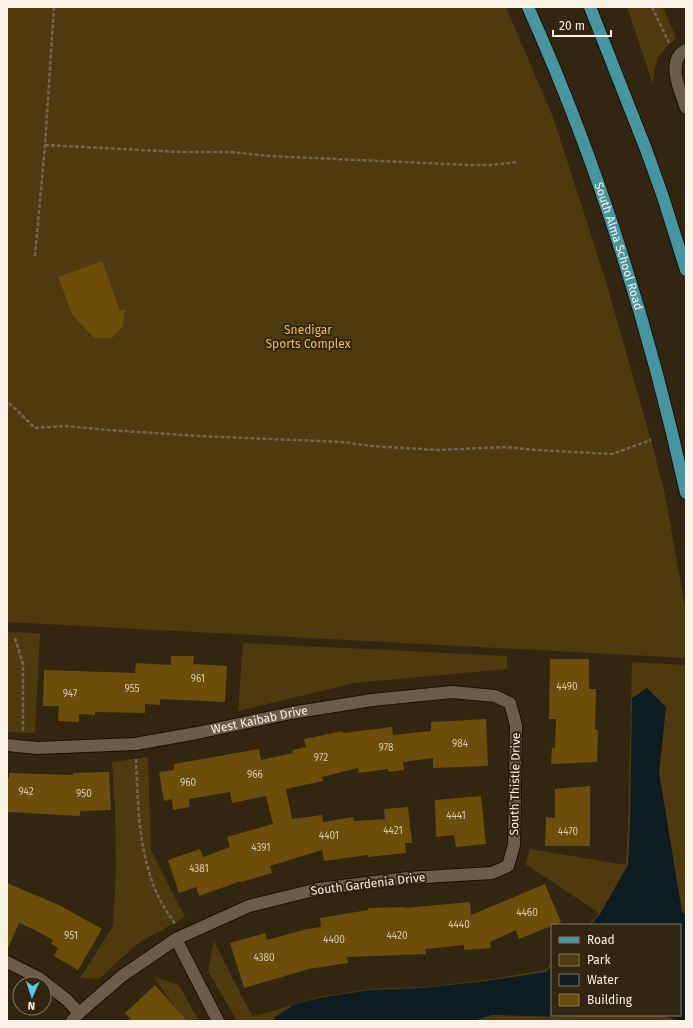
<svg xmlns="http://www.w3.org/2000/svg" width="693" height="1028" font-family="'Fira Sans',sans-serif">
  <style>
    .green { fill: #4f390e }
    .water { fill: #0d1c20 }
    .building { fill: #6c4d09 }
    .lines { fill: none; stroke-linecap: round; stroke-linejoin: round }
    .minor-casing { stroke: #1a0f00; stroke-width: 14 }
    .major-casing { stroke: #1a0f00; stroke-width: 14 }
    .path { stroke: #716654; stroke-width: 2.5; stroke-dasharray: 4 2; stroke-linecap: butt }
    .minor { stroke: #6b5d47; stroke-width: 12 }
    .major { stroke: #4695a1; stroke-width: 12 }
    .labels { text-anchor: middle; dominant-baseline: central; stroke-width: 4; stroke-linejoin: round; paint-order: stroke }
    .number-label { font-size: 10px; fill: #d6c9ae }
    .street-label { font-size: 12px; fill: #faf2e5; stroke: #322611 }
    .park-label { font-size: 12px; fill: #f6bc50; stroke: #322611 }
  </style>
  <rect width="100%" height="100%" fill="#322611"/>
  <path class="green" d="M7 7H506L553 117 605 278 651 440 665 495 686 612V658L7 622Z
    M627 7H663L676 38C656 57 656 58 653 85Z
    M7 632 40 633 35 733 7 732Z
    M243 643 507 656V669L354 683 238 711Z
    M632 662 686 665V1021H237L208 971 214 941 252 1016 266 1013 319 997 371 989 425 987 486 980 545 970 552 963V1015H680V925H588L599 913 525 864 530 849 626 865 628 828Z
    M148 757 151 850 185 917 137 944 99 979 80 978 113 926 116 870 115 808 112 762Z
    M154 977 179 985 199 1021H184Z"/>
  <path class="water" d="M647 688 666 707 659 772 682 912 686 915V1021H681L660 1015H680V925H590L600 914 628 865 630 828 632 698Z
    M552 966V1015H576L573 1017 492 1015 473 1021H274L275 1017 293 1005 319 998 370 990 423 988 486 981 546 972Z"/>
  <path class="building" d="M102 261 120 311 125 310 123 326 112 338H94L73 316 58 277Z
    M171 656H194L193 664 227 666 225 702 160 699V705L145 704V713L95 712V715L79 714V722L58 721 59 706H43L44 670 135 673 136 663 171 665Z
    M550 659H589V689H596L595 730H598L597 762 551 764 552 748H555L556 719H549Z
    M486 719 488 766 433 768V758L403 762 404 770 389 772 388 769 359 773 358 768 322 777 323 781 286 789 292 819 322 815 323 822 353 817 354 821 385 819 384 809 408 807 412 843H405L406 853 368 857V855L324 861 322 850 270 866 272 873 241 882V881L199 896 196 887 179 893 168 860 200 849 203 857 230 847 227 837 273 824 266 796 232 803 230 792 189 799 190 807 173 810 172 799 164 801 159 772 174 770V764L259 749 261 760 293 753 292 750 306 747 304 739 343 731V733L392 727 393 735 431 731V722Z
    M109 772 111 810 80 811V816L7 812V778H9V773L73 775V773Z
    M590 786V846H545L546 817 555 818V789Z
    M481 796 486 844 456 847 454 835 436 837 435 800Z
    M7 883 59 905 102 929 78 970 54 956 58 948 51 944 53 940 33 929 19 923 7 950Z
    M545 884 561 922 519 939 516 930 490 942 491 948 464 950V945L425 949 426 954 347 957 348 963 309 969 244 988 230 943 265 933 267 940 307 929 321 927 320 918 368 910V908L405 907V908L470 902 471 915Z
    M155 985 187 1021H132L125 1013Z"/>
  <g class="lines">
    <g class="minor-casing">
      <g id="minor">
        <path d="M686 50C665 60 681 93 686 108"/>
        <path id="s1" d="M7 745 37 748 135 744 197 733 291 713 372 700 452 692 495 696 510 703 516 725 514 845 508 866 492 873 408 878 318 889 249 906 176 939 122 976 79 1013 72 1021"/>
        <path d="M176 939 218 1021"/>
        <path d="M7 962 39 978 67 1000 79 1013"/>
      </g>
    </g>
    <g class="major-casing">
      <g id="major">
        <path id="s2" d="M528 7C598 163 649 326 686 493"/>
        <path d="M590 7 647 152 663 197 686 270"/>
      </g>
    </g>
    <path class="path" d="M652 7 669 43
      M45 145 180 152H230L269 156 469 165H490L518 162
      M35 256 45 145 54 7
      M9 403 35 428 65 426 108 430 199 436 342 442 372 446 403 448 439 450 506 447 536 450 612 454 651 440
      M15 638 23 664V732
      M136 759C138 802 138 848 155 889 160 902 168 913 175 924"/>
    <use href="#minor" class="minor"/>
    <use href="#major" class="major"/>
  </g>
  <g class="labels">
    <g class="number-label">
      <text x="198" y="679">961</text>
      <text x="567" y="687">4490</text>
      <text x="132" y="689">955</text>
      <text x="70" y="694">947</text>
      <text x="460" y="744">984</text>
      <text x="386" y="748">978</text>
      <text x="321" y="758">972</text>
      <text x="255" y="775">966</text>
      <text x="188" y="783">960</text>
      <text x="26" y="792">942</text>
      <text x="84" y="794">950</text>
      <text x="456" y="816">4441</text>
      <text x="393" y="831">4421</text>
      <text x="568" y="832">4470</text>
      <text x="329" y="836">4401</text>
      <text x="261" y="848">4391</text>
      <text x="199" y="869">4381</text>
      <text x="527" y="913">4460</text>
      <text x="459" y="925">4440</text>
      <text x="71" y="936">951</text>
      <text x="397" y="936">4420</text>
      <text x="334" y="940">4400</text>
      <text x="264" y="958">4380</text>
    </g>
    <g class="street-label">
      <text stroke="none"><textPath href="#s2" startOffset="256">South Alma School Road</textPath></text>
      <text stroke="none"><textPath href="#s1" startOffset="255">West Kaibab Drive</textPath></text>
      <text transform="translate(515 784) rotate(-89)">South Thistle Drive</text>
      <text transform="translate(368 884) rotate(-7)">South Gardenia Drive</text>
    </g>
    <g class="park-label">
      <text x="308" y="330">Snedigar<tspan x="308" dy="14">Sports Complex</tspan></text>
    </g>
  </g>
  <rect width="693" height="1028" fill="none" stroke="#faf2e5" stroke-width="16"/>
  <rect x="551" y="924" width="130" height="92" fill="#322611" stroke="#827866"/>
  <rect x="559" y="937" width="20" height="6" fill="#4695a1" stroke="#827866"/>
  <text x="587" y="944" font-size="12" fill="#faf2e5">Road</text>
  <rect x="559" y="954" width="20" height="12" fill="#4f390e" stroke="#827866"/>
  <text x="587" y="964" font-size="12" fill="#faf2e5">Park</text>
  <rect x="559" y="974" width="20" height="12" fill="#0d1c20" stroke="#827866"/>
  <text x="587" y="984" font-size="12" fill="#faf2e5">Water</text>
  <rect x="559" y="994" width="20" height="12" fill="#6c4d09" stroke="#827866"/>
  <text x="587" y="1004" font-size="12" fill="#faf2e5">Building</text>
  <g transform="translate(32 996) rotate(183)"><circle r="19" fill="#322611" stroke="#827866"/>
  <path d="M0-3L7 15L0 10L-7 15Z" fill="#5ac8e6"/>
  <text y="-6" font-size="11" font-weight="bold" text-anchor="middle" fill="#faf2e5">N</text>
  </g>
  <path d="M553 30v6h58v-6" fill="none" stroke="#faf2e5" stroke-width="2"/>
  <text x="559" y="30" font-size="12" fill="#faf2e5" stroke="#322611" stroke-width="3" paint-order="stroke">20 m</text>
</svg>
